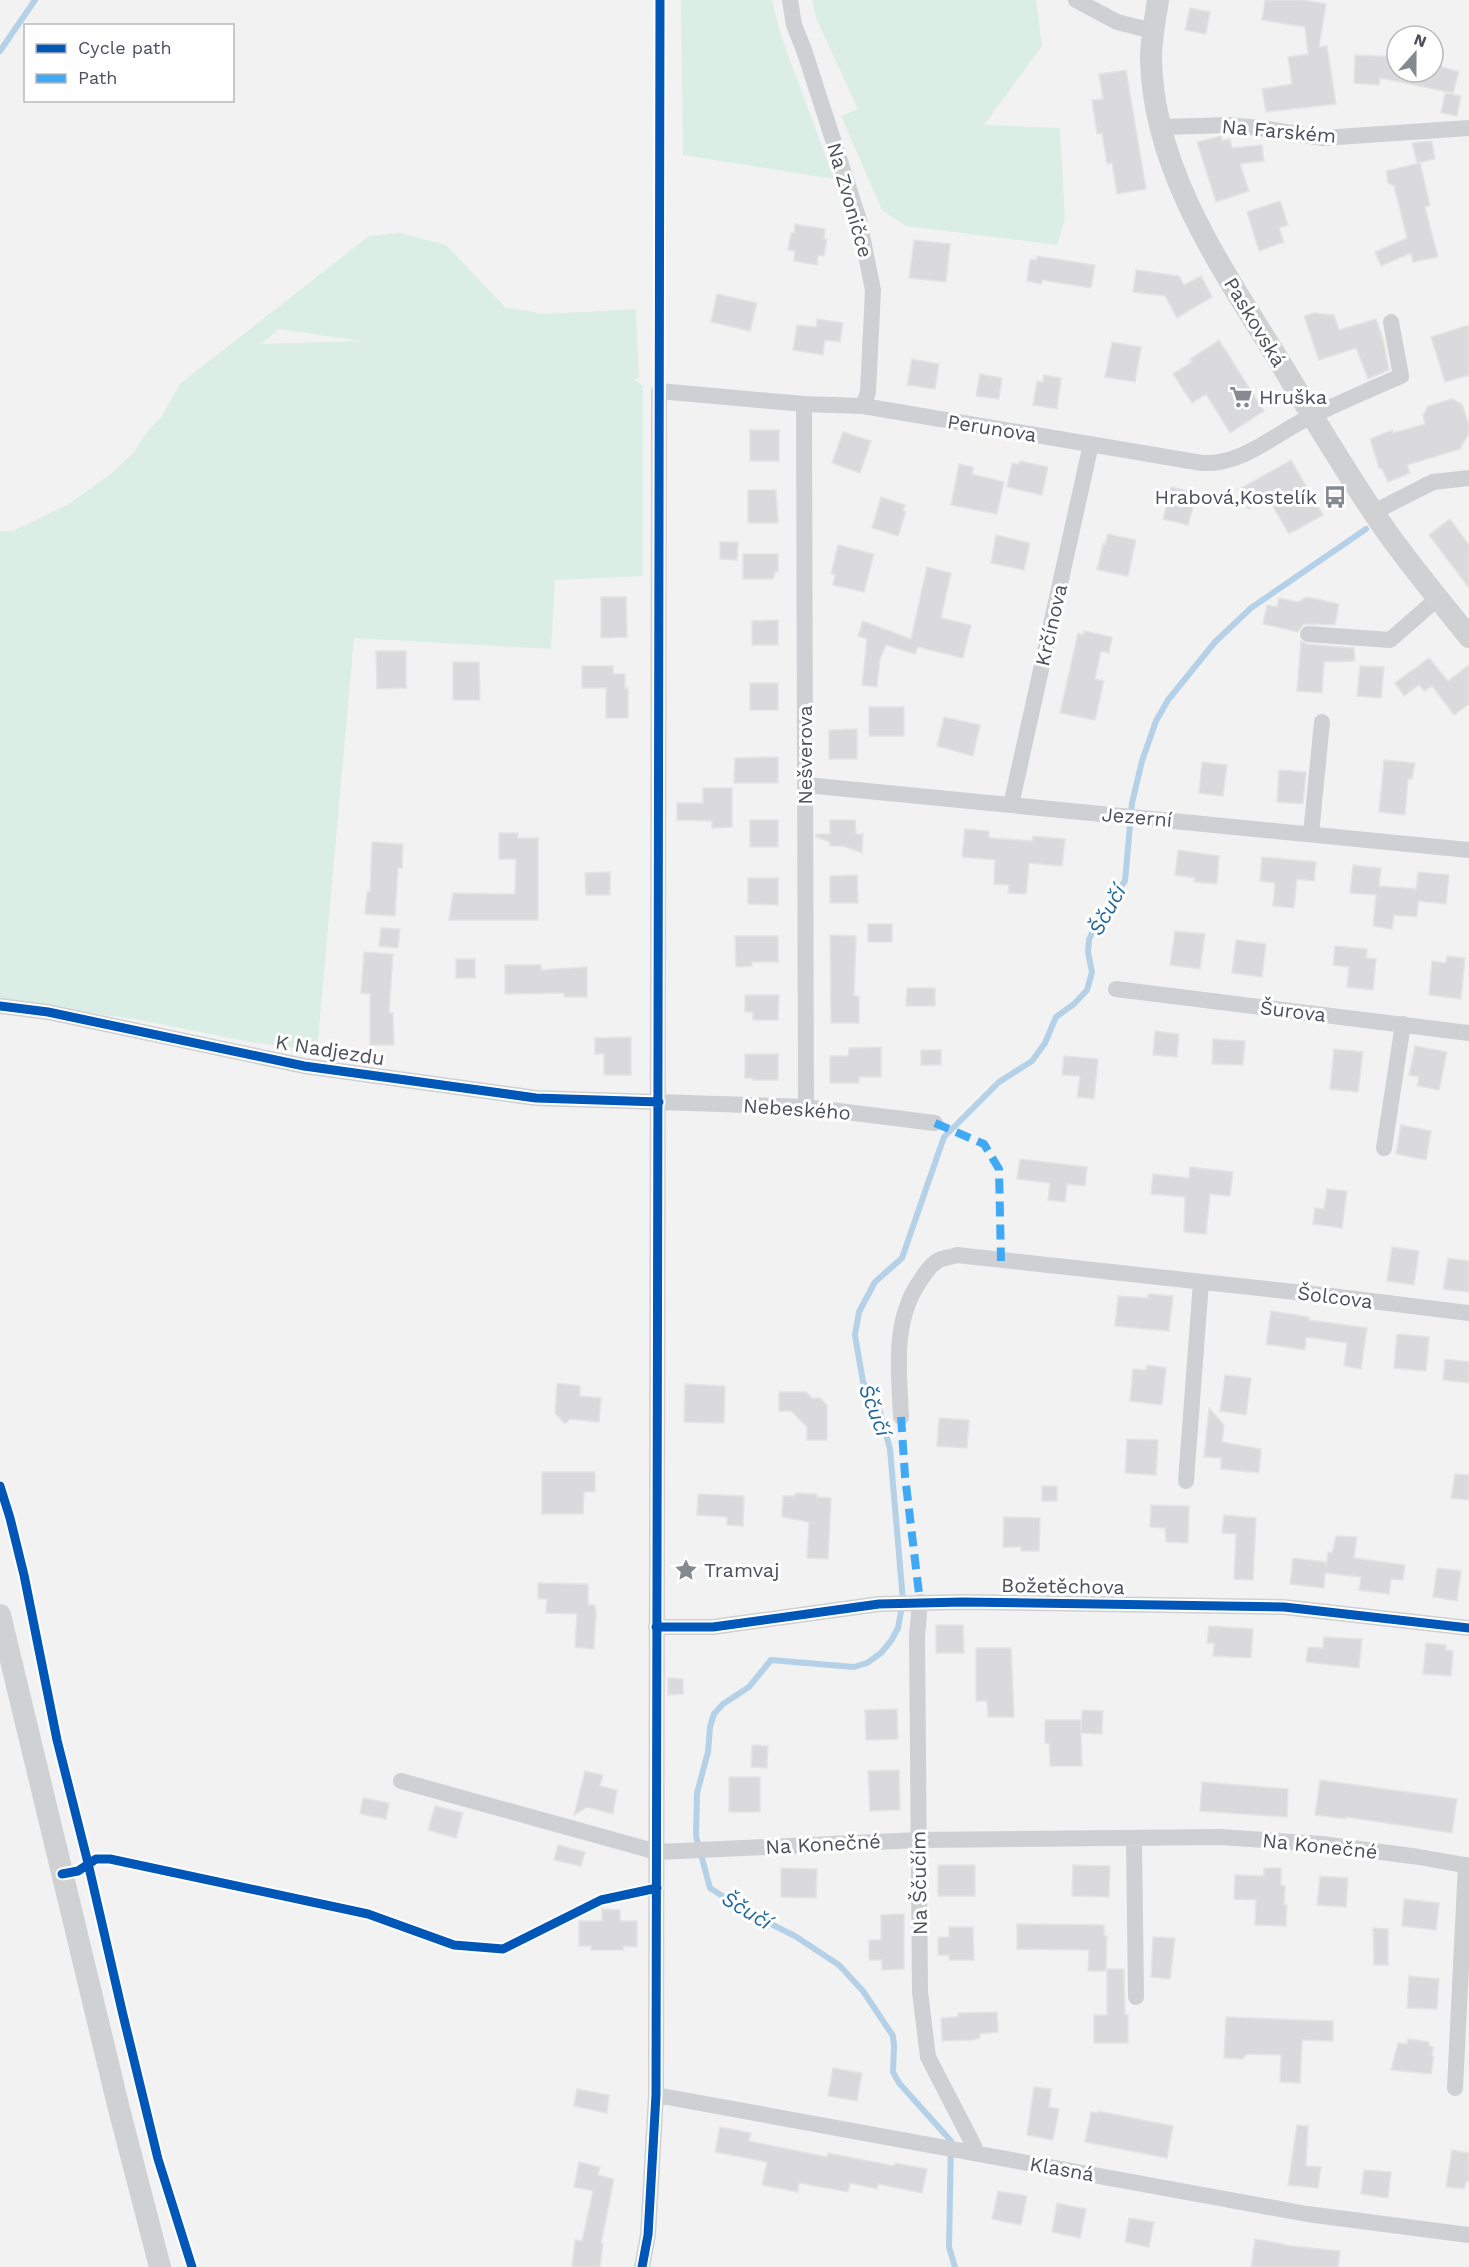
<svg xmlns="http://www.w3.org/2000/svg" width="1469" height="2267" font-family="'Work Sans',sans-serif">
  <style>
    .green { fill: #daeee6; fill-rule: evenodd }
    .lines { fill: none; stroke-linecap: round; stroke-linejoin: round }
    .stream { stroke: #b4d1e7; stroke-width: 6 }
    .building { fill: #dadadc; stroke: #e4e4e4; stroke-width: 1.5 }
    .minor { stroke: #ced0d3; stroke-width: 16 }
    .secondary { stroke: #d0d1d3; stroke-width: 22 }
    .quiet { stroke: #3fa9f5; stroke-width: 8; stroke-dasharray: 15 8; stroke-linecap: butt }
    .cycleway-casing { stroke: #fff; stroke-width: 13 }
    .cycleway { stroke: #0057b8; stroke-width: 9 }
    .labels { text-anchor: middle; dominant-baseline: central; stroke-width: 6; stroke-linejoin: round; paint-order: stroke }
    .street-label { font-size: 20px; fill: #4b505c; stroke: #fff }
    .poi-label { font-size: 20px; fill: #4b505c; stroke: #fff; text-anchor: start }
    .water-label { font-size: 21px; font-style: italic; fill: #1f679b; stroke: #fff }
  </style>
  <rect width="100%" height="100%" fill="#f2f2f2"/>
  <path class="green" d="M681 0H772L780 33 834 179 683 155Z
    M812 0H1036L1042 46 984 125 1060 128 1065 219 1057 245 906 226 882 210 841 116 858 109 816 18Z
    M400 233 446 245 505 307 544 314 636 309 639 379H633L643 386V576L555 580 551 649 354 638 317 1051 250 1042 135 1019 0 1001V531H13L69 504 113 472 134 452 147 432 161 417 180 384 369 236ZM279 329 361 341 261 344Z"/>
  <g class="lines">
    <path class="stream" d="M0 51 35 0
      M955 2267 949 2247 951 2141 899 2083 893 2072 894 2046 893 2036 863 1991 839 1965 795 1936 747 1912 710 1888 696 1836 697 1793 708 1752 710 1727 714 1714 723 1704 749 1687 771 1660 854 1667 867 1663 881 1653 891 1641 898 1628 903 1601 890 1449 880 1412 863 1382 855 1335 859 1312 875 1282 902 1258 944 1137 999 1082 1032 1061 1045 1043 1056 1017 1074 1004 1087 990 1092 972 1088 952 1089 940 1095 925 1125 881 1132 803 1142 761 1156 721 1168 700 1215 642 1251 608 1366 529"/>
  </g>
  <path class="building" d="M1265 0H1303L1326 4 1319 47 1327 46 1336 104 1266 112 1262 89 1292 84 1288 57 1308 54 1305 27 1262 20Z
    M1190 8 1210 12 1206 34 1185 30Z
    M1355 55 1397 57V72H1433V64L1459 72 1453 93 1380 78 1379 85 1354 83Z
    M1126 70 1146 189 1117 194 1112 163 1107 164 1102 133 1097 134 1092 100 1103 99 1099 74Z
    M1445 93 1461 96 1457 116 1441 113Z
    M1221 136 1222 141 1230 139 1232 148 1262 145 1264 161 1240 164 1249 191 1216 202 1197 142Z
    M1432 141 1435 159 1417 163 1412 143Z
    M1420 163 1430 205 1425 207 1438 257 1413 262 1411 253 1381 266 1375 252 1407 238 1394 186 1388 183 1386 171Z
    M1280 201 1288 225 1279 228 1284 242 1259 251 1247 212Z
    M795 224 825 229 824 239H827L824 256 818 255 817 265 794 261 795 251 788 250 791 233H794Z
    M914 240 950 244 946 282 909 278Z
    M1037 256 1095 265 1091 288 1042 280 1041 284 1027 281 1030 259 1037 260Z
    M1136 270 1179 276 1184 285 1201 276 1212 297 1177 318 1165 296 1133 292Z
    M717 294 757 303 750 331 711 322Z
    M1314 313 1334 315 1339 330 1376 319 1383 339 1389 370 1368 379 1356 348 1319 360 1304 316Z
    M817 319 843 323 840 342 825 340 823 355 793 350 797 325 816 327Z
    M1469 325V375L1445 382 1431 337Z
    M1219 340 1264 411 1230 433 1206 394 1192 403 1173 374 1192 362 1190 359Z
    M1112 342 1141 347 1135 382 1105 377Z
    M912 359 939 364 935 389 907 385Z
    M980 374 1002 378 999 399 976 396Z
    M1044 375 1061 378 1057 409 1033 405 1037 381 1043 382Z
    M1452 399 1462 404 1469 425V433L1460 449 1407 465 1410 473 1388 482 1382 469 1379 468 1370 439 1392 430 1393 433 1425 424 1423 415 1428 406Z
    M750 430H779V461H750Z
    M843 432 871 441 860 473 832 463Z
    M1291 460 1323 515 1289 534 1268 498 1248 509 1238 490Z
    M1020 461 1048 467 1042 495 1007 487 1012 463 1019 464Z
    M959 464 973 467 972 474 1004 482 997 514 951 505Z
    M1171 487 1197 493 1188 525 1163 519Z
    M748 490H776L778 523H748Z
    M881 497 905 505 903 511 906 512 898 536 872 528Z
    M1450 519 1469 545V588L1429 535Z
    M1108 534 1136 540 1128 576 1097 570 1103 544 1105 545Z
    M996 535 1030 543 1024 570 991 563Z
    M720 542H738L737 560 720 559Z
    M838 545 874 554 864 592 833 585 835 575 831 574Z
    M743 554H778V572L776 571 773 579H743Z
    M927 567 951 573 941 618 971 625 963 658 918 647 915 654 886 645 880 659 877 687 862 685 867 639 858 636 863 621 911 639Z
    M601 597H626L627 637 601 638Z
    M1307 597 1339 604 1335 625 1308 624 1303 625 1298 632 1263 624 1267 605 1277 607 1279 598 1298 602Z
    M778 620V645H752V621Z
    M1084 631 1112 637 1109 653 1101 651 1095 679 1104 681 1095 720 1060 713 1078 633 1084 635Z
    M1301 641 1307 644 1354 648 1355 661 1324 662 1322 693 1297 691Z
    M376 651H406V688L377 689Z
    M1429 658 1448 681 1469 665V704L1454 715 1432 686 1424 691 1419 685 1404 696 1395 683Z
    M453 662H479L480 700H453Z
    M582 666H613V674H625V688H628V718H606V688H582Z
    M1360 666 1384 667 1381 698 1357 696Z
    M750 683H778V710H750Z
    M869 707H904V736H869Z
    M944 717 980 725 973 756 937 746Z
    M857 729V759H829V730Z
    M778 757V783H734L735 758Z
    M1384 760 1415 763 1412 779H1408L1405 815 1379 812Z
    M1202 762 1227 765 1223 796 1199 793Z
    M1279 770 1306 772 1303 804 1277 802Z
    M703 788H732V827L712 828V821L677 820V803H703Z
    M750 820H778V847H750Z
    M830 820H855L856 834H863L862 853 843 846H830V842L816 837V834H830Z
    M965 829 989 831V838L1033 841V836L1065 839 1062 866 1029 863 1026 894 1008 893 1009 885 994 884 995 860 962 857Z
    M499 833H518V838H538V920H449L453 893 515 894 516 859H499Z
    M372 842 403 844 402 868H398L395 916 365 914 367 891 370 892Z
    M1178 850 1219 856 1217 884 1194 882 1195 878 1175 875Z
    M1262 857 1316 862 1314 881 1297 879 1294 908 1273 906 1275 883 1260 881Z
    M1353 865 1381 868 1379 886 1416 889 1418 872 1449 875 1446 904 1418 901 1417 917 1394 915 1392 929 1373 926 1376 895 1350 893Z
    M610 872V895H586L585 873Z
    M857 875 858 903H830V876Z
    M748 878H778V905L748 904Z
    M868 924H892V942H868Z
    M381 928 400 929 398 948 379 946Z
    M1175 931 1205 934 1200 969 1170 965Z
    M830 935 856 936 854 996H859V1023H831Z
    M735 936H778V962H752V966L736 967Z
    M1236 940 1266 944 1262 977 1232 973Z
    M1335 946 1367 949 1366 958 1376 959 1373 990 1347 987 1349 967 1333 965Z
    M364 952 393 954 389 1013H393L394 1045H370V994L361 993Z
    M1447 956 1465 958 1461 999 1429 995 1432 961 1446 963Z
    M456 959H475V978H456Z
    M505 965H541V970L587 967V997H564V993L505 994Z
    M907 988H935V1006H906Z
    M745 995H779L778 1020H753V1012H745Z
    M1155 1031 1179 1034 1177 1057 1153 1055Z
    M631 1037V1075H604V1054H595V1038Z
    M1213 1039 1245 1041 1243 1065 1212 1064Z
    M1415 1046 1447 1052 1439 1090 1417 1086 1419 1077 1409 1075Z
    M881 1047V1077H859V1083H830V1056H848L849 1048Z
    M1334 1049 1363 1052 1358 1092 1330 1089Z
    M921 1050H941V1065H921Z
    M745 1054H778V1080H752V1078H745Z
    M1064 1056 1098 1059 1094 1099 1077 1097 1080 1076 1062 1075Z
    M1401 1125 1431 1131 1426 1160 1396 1154Z
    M1020 1159 1087 1167 1085 1186 1067 1184 1065 1202 1048 1200 1050 1183 1017 1179Z
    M1190 1167 1233 1172 1230 1196 1210 1194 1206 1234 1184 1232 1185 1197 1151 1194 1153 1174 1189 1178Z
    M1327 1189 1347 1191 1342 1228 1313 1224 1315 1208 1324 1209Z
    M1392 1247 1419 1251 1414 1285 1387 1281Z
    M1448 1258 1469 1261V1292L1443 1289Z
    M1148 1294 1173 1296 1169 1331 1115 1326 1118 1296 1148 1298Z
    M1271 1311 1309 1317V1320L1367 1328 1361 1369 1344 1366 1347 1343 1306 1337 1305 1350 1266 1344Z
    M1397 1334 1429 1337 1426 1371 1394 1368Z
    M1445 1359 1469 1362V1383L1443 1380Z
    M1147 1365 1166 1368 1162 1405 1130 1401 1133 1369 1146 1370Z
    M1225 1375 1251 1378 1246 1415 1220 1411Z
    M557 1383 580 1386V1396L601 1398 599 1422 570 1419 565 1424 555 1413Z
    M685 1384 725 1386 724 1423 684 1422Z
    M779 1392H806L812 1398H820L827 1405V1440H807V1427L791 1411H779Z
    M1209 1408 1224 1425 1222 1442 1261 1449 1259 1473 1221 1469V1458L1204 1457Z
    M939 1418 969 1420 967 1448 937 1446Z
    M1127 1439 1158 1440 1156 1475 1125 1473Z
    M542 1472H595V1492H584L583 1514H542Z
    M1455 1474 1469 1475V1500L1451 1498Z
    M1042 1486H1057V1501H1042Z
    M796 1493 817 1494V1497L831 1498 828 1559 807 1558 809 1522 782 1517 783 1496H795Z
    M698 1494 744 1496 743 1526 727 1525V1517L697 1515Z
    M1151 1505 1189 1506 1188 1543 1166 1542 1165 1528 1150 1527Z
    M1224 1515 1256 1518 1253 1580 1234 1579 1236 1534 1222 1533Z
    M1004 1517 1040 1518 1039 1551H1021V1547H1003Z
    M1336 1536 1357 1537 1354 1558 1405 1565 1403 1580 1391 1579 1389 1594 1359 1590 1361 1577 1325 1573 1324 1588 1290 1584 1293 1558 1326 1562V1567L1328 1552 1332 1553Z
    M1437 1568 1461 1571 1457 1601 1433 1597Z
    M538 1583 588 1584V1605H595L596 1613 594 1649 575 1647 577 1614 546 1613 547 1599H538Z
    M936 1625H963L964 1653H936Z
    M1209 1626 1253 1629 1251 1658 1213 1656 1214 1643H1207Z
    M1324 1637 1362 1639 1359 1668 1306 1662 1308 1647 1323 1648Z
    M1426 1643 1446 1645V1650L1453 1651 1451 1676 1423 1674Z
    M976 1648H1011L1014 1717H988L987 1701H976Z
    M668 1678 683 1679V1694L668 1695Z
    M897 1709 898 1739 866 1740 865 1710Z
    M1082 1710 1103 1711 1102 1734 1081 1733 1082 1766H1050L1049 1743H1045V1720H1081V1731Z
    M752 1745 768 1746 767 1768 751 1767Z
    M899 1770 900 1810 870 1811 868 1771Z
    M585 1771 603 1775 600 1786 617 1790 613 1814 587 1807 574 1815Z
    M729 1777H760V1812H729Z
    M1320 1780 1457 1799 1452 1833 1346 1817V1819L1315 1815Z
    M1202 1782 1288 1789 1287 1817 1200 1811Z
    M363 1798 389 1803 386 1819 360 1814Z
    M435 1806 463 1813 456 1838 428 1830Z
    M558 1845 585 1852 581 1866 554 1860Z
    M938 1865H975V1896H938Z
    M1073 1865 1110 1866 1109 1897 1072 1896Z
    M781 1868 817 1869 816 1898 781 1897Z
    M1264 1868H1281V1885L1285 1886 1284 1905H1287L1286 1926 1255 1925 1256 1900 1234 1899 1235 1875 1264 1876Z
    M1320 1876 1348 1878 1346 1907 1317 1905Z
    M1404 1899 1439 1903 1436 1930 1402 1926Z
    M602 1909 620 1910V1921H637V1947L623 1946V1950H591V1946H579V1921H602Z
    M904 1914V1969L882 1970V1960H869V1940H881V1915Z
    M1017 1924 1104 1925V1936H1107L1106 1971H1088L1089 1950 1017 1949Z
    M949 1927H973L974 1960H949V1955H938V1937H949Z
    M1373 1928 1388 1929V1965H1374Z
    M1153 1937 1175 1938 1170 1979 1151 1977Z
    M1107 1969H1124L1125 2015H1128V2043H1094V2015H1107Z
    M1409 1976 1439 1979 1437 2009 1407 2008Z
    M997 2012 998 2032 980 2034V2038L972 2040 942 2041 941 2018 958 2017V2013Z
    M1226 2017 1333 2021V2041L1302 2040 1300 2083 1280 2082 1281 2055 1247 2054 1242 2059 1224 2058Z
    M1408 2039 1429 2042V2046L1433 2047 1432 2056 1434 2057 1431 2074 1391 2070 1398 2043 1407 2044Z
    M833 2068 862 2073 857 2101 828 2096Z
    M1034 2087 1051 2089 1049 2107 1059 2109 1053 2140 1027 2135Z
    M577 2089 609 2095 607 2113 574 2106Z
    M1098 2111 1173 2126 1167 2158 1085 2142 1091 2112 1098 2113Z
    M1297 2125 1308 2126 1306 2166 1321 2167 1318 2188 1288 2185Z
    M720 2127 751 2133 749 2141 827 2157 828 2153 894 2166 895 2163 927 2169 922 2193 878 2184 877 2189 850 2183 848 2192 799 2183 798 2192 762 2185 767 2162 715 2152Z
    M1452 2150 1469 2153V2182H1466L1464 2189 1446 2187Z
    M579 2162 600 2167 598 2175 614 2179 601 2243H603L600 2267H572L575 2240 582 2241 593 2191 574 2187Z
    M1364 2170 1391 2172 1388 2198 1361 2194Z
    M998 2191 1027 2196 1021 2225 992 2219Z
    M1057 2203 1086 2209 1080 2238 1052 2232Z
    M1129 2218 1154 2222 1149 2247 1125 2242Z
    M1255 2239 1283 2244 1282 2245 1340 2251 1338 2267H1251Z"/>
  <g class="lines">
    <path class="minor" d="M790 0 794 25 804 50 859 220 873 290 868 392 863 406
      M1076 0 1117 22 1153 31
      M1162 127 1229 125 1268 129 1323 138 1469 128
      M804 404 806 1107
      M1374 512 1433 482 1469 478
      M1308 634 1390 640 1438 598
      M806 785 1469 850
      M1011 805 1091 444
      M1311 834 1322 722
      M1116 989 1469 1033
      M0 1006 48 1012 304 1066 536 1098 806 1107 935 1123
      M1384 1148 1403 1024
      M901 1417C899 1371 892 1321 920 1281 925 1273 931 1264 939 1260 944 1258 951 1257 957 1255L1331 1296 1469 1313
      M1186 1481 1201 1282
      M920 1602 917 1636 920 1992 928 2057 974 2146 975 2153
      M656 1627H713L879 1604 962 1602 1284 1607 1469 1628
      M401 1781 657 1852 919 1840 1220 1837 1322 1844 1419 1857 1469 1866
      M1134 1838 1136 1997
      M1455 2088 1466 1865
      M656 2095 1307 2214 1469 2235
      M642 2267 648 2235 656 2095 659 391 804 404 863 406 1202 463C1244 465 1275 433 1312 416 1341 402 1371 389 1401 376L1391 322"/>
    <path class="secondary" d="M1158 0C1155 20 1151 39 1151 59 1153 172 1224 271 1281 364 1313 417 1345 471 1380 522 1407 562 1439 599 1469 637
      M0 1615 119 2109 160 2267"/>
    <path class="quiet" d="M935 1123 984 1144 999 1169 1001 1261
      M901 1417 905 1476 920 1602"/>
    <g class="cycleway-casing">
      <path id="cycleway" d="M0 1006 48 1012 304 1066 536 1098 659 1102
        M0 1486 10 1518 24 1575 57 1740 88 1863 123 2015 158 2159 192 2267
        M656 1627H713L879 1604 962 1602 1284 1607 1469 1628
        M62 1874 78 1871 96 1859H110L368 1914 454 1945 503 1949 601 1900 657 1888
        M642 2267 648 2235 656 2095 660 0"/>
    </g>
    <use href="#cycleway" class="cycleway"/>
  </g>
  <defs>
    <g id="supermarket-bare" transform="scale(1.8)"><path d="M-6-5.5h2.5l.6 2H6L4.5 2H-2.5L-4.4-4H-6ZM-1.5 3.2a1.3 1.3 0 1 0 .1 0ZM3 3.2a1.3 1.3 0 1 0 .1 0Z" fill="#858990" stroke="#fff" stroke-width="2.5" paint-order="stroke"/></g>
    <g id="bus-bare" transform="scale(1.8)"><path d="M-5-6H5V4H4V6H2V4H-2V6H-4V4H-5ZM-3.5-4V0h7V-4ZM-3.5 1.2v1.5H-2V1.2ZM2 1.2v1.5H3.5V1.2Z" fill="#858990" stroke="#fff" stroke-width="2.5" paint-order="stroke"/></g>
    <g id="sight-bare" transform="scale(1.8)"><path d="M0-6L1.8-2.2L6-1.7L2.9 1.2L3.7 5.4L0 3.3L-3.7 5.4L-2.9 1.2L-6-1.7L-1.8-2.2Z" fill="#858990" stroke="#fff" stroke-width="2.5" paint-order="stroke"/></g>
  </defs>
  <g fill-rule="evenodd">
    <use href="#supermarket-bare" x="1241" y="397"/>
    <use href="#bus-bare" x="1335" y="497"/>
    <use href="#sight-bare" x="686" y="1570"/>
  </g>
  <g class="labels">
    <g class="street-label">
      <text transform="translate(1279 131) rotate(5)">Na Farském</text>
      <text transform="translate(850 200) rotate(74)">Na Zvoničce</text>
      <text transform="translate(1255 322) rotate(59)">Paskovská</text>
      <text transform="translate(992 428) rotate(9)">Perunova</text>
      <text transform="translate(1051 625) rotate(-77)">Krčínova</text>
      <text transform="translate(805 755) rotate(-90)">Nešverova</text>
      <text transform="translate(1137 817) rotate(5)">Jezerní</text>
      <text transform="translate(1293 1011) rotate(7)">Šurova</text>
      <text transform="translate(330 1050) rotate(9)">K Nadjezdu</text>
      <text transform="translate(797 1109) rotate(4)">Nebeského</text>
      <text transform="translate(1335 1297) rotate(7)">Šolcova</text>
      <text transform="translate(1063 1586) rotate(1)">Božetěchova</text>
      <text transform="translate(823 1844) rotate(-3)">Na Konečné</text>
      <text transform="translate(1320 1846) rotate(6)">Na Konečné</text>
      <text transform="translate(919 1883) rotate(-91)">Na Ščučím</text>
      <text transform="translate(1062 2169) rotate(10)">Klasná</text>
    </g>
    <g class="poi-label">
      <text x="1259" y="397">Hruška</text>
      <text x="1317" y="497" text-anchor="end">Hrabová,Kostelík</text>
      <text x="704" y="1570">Tramvaj</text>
    </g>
    <g class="water-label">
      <text transform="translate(1107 910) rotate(-61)">Ščučí</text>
      <text transform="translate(875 1410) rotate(69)">Ščučí</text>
      <text transform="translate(747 1910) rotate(31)">Ščučí</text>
    </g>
  </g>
  <rect x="24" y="24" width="210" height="78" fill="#ffffff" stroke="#b7b9be" stroke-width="1.5"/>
  <rect x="36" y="44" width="30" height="9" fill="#0057b8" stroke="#b7b9be" stroke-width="1.5"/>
  <text x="78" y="54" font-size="18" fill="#4b505c">Cycle path</text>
  <rect x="36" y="74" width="30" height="9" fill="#3fa9f5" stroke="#b7b9be" stroke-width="1.5"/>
  <text x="78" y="84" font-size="18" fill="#4b505c">Path</text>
  <g transform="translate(1415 54) rotate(21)"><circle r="28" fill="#ffffff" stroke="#b7b9be" stroke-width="1.5"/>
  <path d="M0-4.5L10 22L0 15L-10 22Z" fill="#858990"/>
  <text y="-9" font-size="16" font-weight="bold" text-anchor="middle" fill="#4b505c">N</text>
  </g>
</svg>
